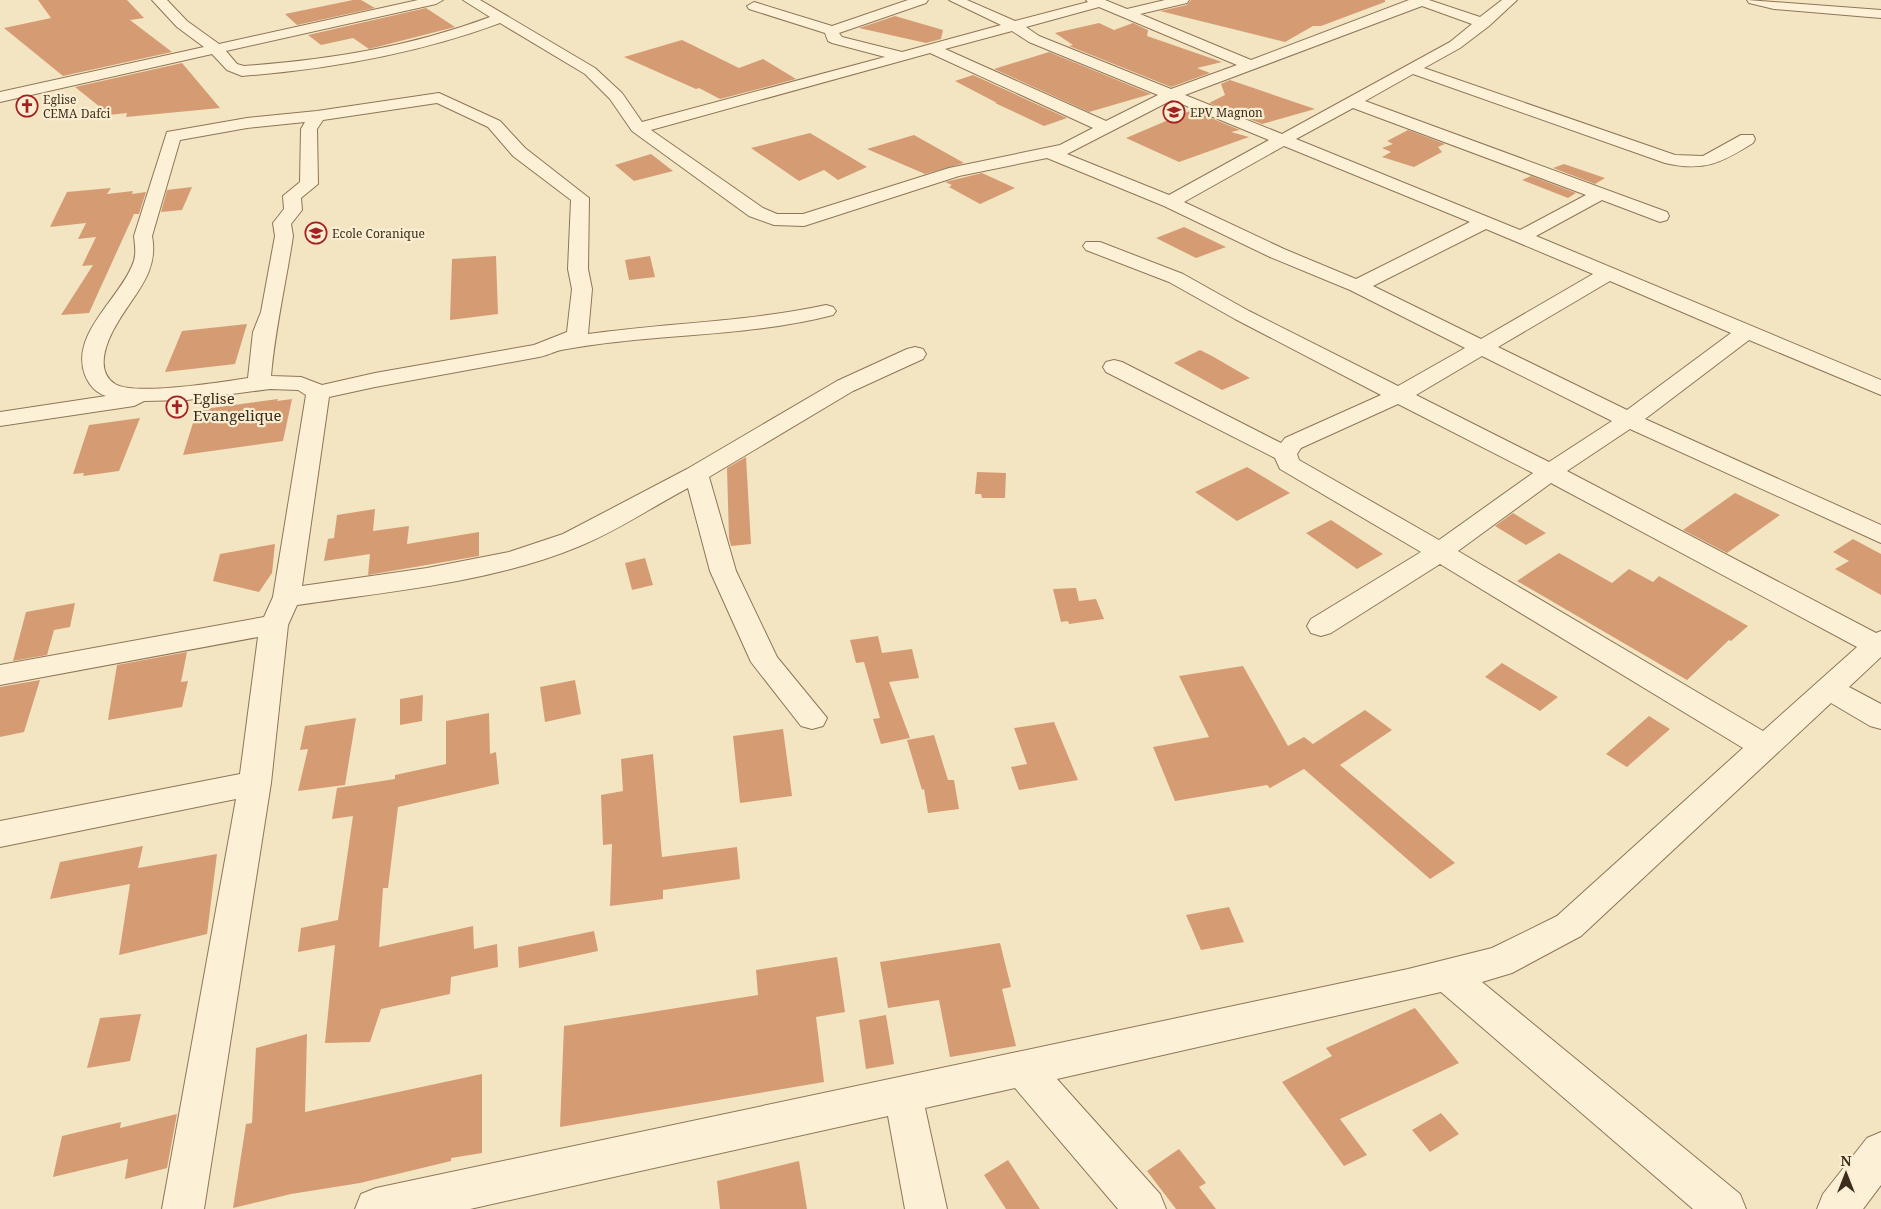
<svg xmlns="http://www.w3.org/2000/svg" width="1881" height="1209" font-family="'Noto Serif',serif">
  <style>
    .building { fill: #d59c74 }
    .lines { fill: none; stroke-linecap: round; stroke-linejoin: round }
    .minor-casing { stroke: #8f7557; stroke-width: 2 }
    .minor { fill: #fcf1d6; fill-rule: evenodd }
    .labels { text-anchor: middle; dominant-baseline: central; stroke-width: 4.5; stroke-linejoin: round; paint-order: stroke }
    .far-poi-label { font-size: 12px; fill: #3d2c1c; stroke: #f9eed2; text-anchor: start }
    .poi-label { font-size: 15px; fill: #3d2c1c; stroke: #f9eed2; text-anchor: start }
  </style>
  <rect width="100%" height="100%" fill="#f3e4c2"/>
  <path class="building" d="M38 0H127L144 18 130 20 172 52 63 76 4 28 51 18Z
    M353 0H361L375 8 297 25 285 14Z
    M1191 0H1385V2L1321 26H1313L1285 42 1160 11 1187 5Z
    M426 8 455 27 369 49 353 38 321 45 308 35Z
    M895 16 943 30 941 39 926 43 859 28Z
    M1099 23 1114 30 1133 23 1148 30 1147 36 1222 62 1197 68 1210 73 1171 87 1069 46 1073 45 1055 33Z
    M682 40 739 68 763 59 796 79 720 99 699 88 696 89 624 57Z
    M1049 52 1151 94 1089 112 994 69Z
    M182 63 220 108 126 117 127 113 109 115 111 111H105L75 87Z
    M973 75 1067 118 1044 126 995 103H997L955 81Z
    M1230 80 1315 109 1262 124 1209 103 1225 95 1221 84Z
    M1192 110 1240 130 1231 132 1249 137 1179 162 1126 138Z
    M1408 130 1445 144 1438 147 1442 152 1414 167 1382 157 1391 152 1382 148 1393 144 1387 141Z
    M810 133 867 167 838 180 824 170 799 181 751 148Z
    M914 135 964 163 925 174 867 149Z
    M651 154 673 171 634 181 615 165Z
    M1564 164 1605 178 1595 184 1553 168Z
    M982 173 1015 188 980 204 949 187 952 185 945 182Z
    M1531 176 1576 193 1568 198 1522 180Z
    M192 187 182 210 161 212 167 190Z
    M111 188 107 194 133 191 132 194 146 192 139 214H134L89 313 61 315 93 265 82 266 96 237 78 239 86 223 50 227 67 192Z
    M1184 227 1226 247 1196 258 1156 238Z
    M496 256 498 314 450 320 452 259Z
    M650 256 655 277 629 280 625 260Z
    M247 324 235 364 165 372 182 331Z
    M1200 350 1212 356 1250 378 1222 390 1174 363Z
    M278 399 277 401 292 399 283 441 183 455 197 410Z
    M140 418 119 471 83 476 84 473 73 474 89 425Z
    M746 457 751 544 731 546 729 538 727 468Z
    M1247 467 1290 493 1237 521 1195 492Z
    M977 472 1006 473 1005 498H982L981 494H975Z
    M1735 493 1780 515 1727 553 1683 530Z
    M375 509 373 531 409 526 407 544 479 532V556L368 575 370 554 324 561 328 539 334 538 337 515Z
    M1513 513 1546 533 1526 545 1495 526Z
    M1331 520 1383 554 1357 569 1306 533Z
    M1853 539 1881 554V595L1835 569 1849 561 1833 552Z
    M275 544 272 573 259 592 213 581 220 554Z
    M1559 553 1612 583 1629 569 1653 582 1659 576 1748 626 1731 641 1729 640 1687 680 1517 581Z
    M645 558 653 585 632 590 625 563Z
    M1076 588 1079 601 1096 599 1104 619 1069 624 1068 621 1061 622 1053 589Z
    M75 603 70 627 54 630 47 655 13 661 26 612Z
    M878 636 882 653 912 649 919 678 889 682 910 738 881 744 873 719 880 718 864 662 856 663 850 640Z
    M187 652 181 682 188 681 182 707 108 720 117 665Z
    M1502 663 1558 697 1540 711 1485 677Z
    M1243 666 1288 746 1304 737 1313 744 1365 710 1392 730 1340 765 1455 863 1430 879 1304 769 1270 788 1267 785 1175 801 1153 747 1209 737 1179 676Z
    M40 680 24 732 0 737V687Z
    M575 680 581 714 545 722 540 687Z
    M423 695 422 721 400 725V699Z
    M489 713 490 754 496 752 499 784 398 807 388 888H383L379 947 473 926 474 949 497 944 498 967 451 977 450 994 381 1009 370 1042 325 1043 335 945 298 952 301 928 338 920 353 816 332 819 337 788 395 779V775L446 764V721Z
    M1649 716 1670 729 1627 767 1606 754Z
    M356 718 345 785 298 791 308 749 300 750 305 726Z
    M1054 722 1078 780 1019 790 1011 767 1027 764 1014 728Z
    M783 729 792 796 740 803 733 736Z
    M934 735 948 780H954L959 809 928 813 924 789 922 790 907 740Z
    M653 754 662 857 737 847 740 879 663 890V899L610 906 612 844 603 845 601 795 623 791 621 759Z
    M143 846 138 868 217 854 207 934 119 955 130 884 50 899 60 862Z
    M1229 907 1244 942 1201 950 1186 915Z
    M594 931 598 951 519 968 518 947Z
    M1000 943 1011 987 1002 989 1016 1046 950 1057 939 1000 888 1008 880 962Z
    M837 957 845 1012 816 1017 824 1082 560 1127 564 1026 758 995 756 970Z
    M1415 1008 1459 1063 1340 1119 1367 1155 1344 1166 1282 1082 1332 1056 1326 1048Z
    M141 1014 130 1061 87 1068 100 1018Z
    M886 1015 894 1064 866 1069 859 1020Z
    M307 1034 305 1112 482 1074V1153L451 1158V1161L360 1183 291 1194 233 1208 246 1124 252 1123 256 1048Z
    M1441 1113 1459 1134 1430 1152 1412 1130Z
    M177 1114 167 1168 125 1179 128 1159 53 1177 62 1136 121 1122 120 1128Z
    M1179 1149 1206 1183 1199 1187 1216 1209H1176L1147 1171Z
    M1008 1160 1040 1209H1006L984 1175Z
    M799 1161 807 1209H720L717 1181Z"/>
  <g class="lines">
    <g class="minor-casing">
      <path id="minor" d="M152 0H167L187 21 219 44 418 0H443L436 4 226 51 237 64 244 66C328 60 410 47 490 17L463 0H480L595 68 622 93 642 122 885 57 832 43 828 41 825 33 749 9 747 6 754 2 832 26 908 0H928L926 3 839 33 842 37 902 52 1001 25 949 0H967L1015 21 1088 2 1086 0H1105L1127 9 1165 0H1189L1187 3 1140 14 1251 60 1409 0H1429L1480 17 1502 0H1517L1489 26 1460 48 1424 68 1675 155 1703 156 1741 135H1753L1755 139 1753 143C1721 163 1704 172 1665 163L1413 74 1365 101 1667 212 1669 216 1667 220 1660 222 1602 200 1536 236 1881 380V395L1749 340 1645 419 1881 525V543L1630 429 1567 471 1876 633 1881 631V657L1849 687 1881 704V729L1870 726 1831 703 1581 936 1512 973 1482 982 1740 1194 1746 1209H1693L1441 992 1057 1079 1160 1194 1166 1209H1118L1015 1088 925 1108 947 1209H905L888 1116 470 1209H355L361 1194 376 1188 1408 969 1492 948 1557 916 1743 748 1440 564 1331 633 1321 636 1311 633 1307 626 1311 619 1421 552 1280 469 1275 458 1106 372 1103 367 1106 362 1114 360 1122 362 1281 443 1285 438 1381 395 1235 319 1169 282 1086 250 1083 246 1086 242H1100L1183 274 1249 311 1398 386 1465 348 1350 290 1270 257 1164 206 1047 158 959 176 804 226 774 225 749 216 632 131 610 99 585 74 500 23C416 54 330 69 242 76L227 70 212 54 0 102V92L204 47 177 27ZM1422 6 1472 24 1450 42 1282 134 1185 95ZM1099 7 1237 65 1171 89 1039 36 1026 27ZM1012 31 1029 42 1158 95 1106 121 945 49ZM930 53 1093 128 1060 145 949 168 803 214H777L763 208 651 130ZM1172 100 1269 140 1169 195 1067 154ZM1353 108 1586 195 1520 230 1296 139ZM1284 146 1470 222 1356 279 1284 249 1184 202ZM1486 229 1593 274 1481 339 1373 286ZM1610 281 1731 333 1627 410 1498 347ZM1482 356 1612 421 1549 462 1416 395ZM1398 404 1533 473 1439 540 1299 460 1297 454 1301 448ZM1551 483 1857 647 1763 731 1458 551Z
        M1747 0 1881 10V18L1774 9 1749 3Z
        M439 93 500 121 525 148 589 198 588 269 592 289 588 334C667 323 748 322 826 305L833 307 836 311 833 315C744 338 651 333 561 350 553 352 546 356 539 357L375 387 329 397 302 586 427 568 509 552 563 534 687 469 837 381 907 349 915 347 923 349 926 354 923 359 853 391 709 477 736 571 777 657 827 718 823 726 812 729 801 726 751 662 710 571 688 488C652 507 617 531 580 546 491 583 392 591 297 605L288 625 271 783 204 1209H162L236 799 0 847V821L240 774 258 637 0 685V665L264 617 273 597 306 395 298 390 270 389 187 400 144 401 134 406 0 426V412L106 396C96 393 89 385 85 375 70 335 118 300 132 266 137 256 135 246 134 236L167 132 247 118 317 111ZM437 103 488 127 513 156 571 200 568 269 572 289 567 332 534 345 375 373 322 385 301 377 271 376C275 329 286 283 293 236L291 224 302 210 301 198 318 184 317 129 323 120ZM305 122 301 129 300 182 283 196 284 209 273 223 275 236 261 312 253 332 248 378C223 382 135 396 115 384 93 370 108 338 118 322 135 293 159 272 152 236L180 140 247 128Z
        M1881 1132V1185L1863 1209H1817L1823 1194 1867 1138Z"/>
    </g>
    <use href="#minor" class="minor"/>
  </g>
  <defs>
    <g id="church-ring" transform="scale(1.125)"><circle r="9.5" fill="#f9eed2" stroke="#a42021" stroke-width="1.5"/><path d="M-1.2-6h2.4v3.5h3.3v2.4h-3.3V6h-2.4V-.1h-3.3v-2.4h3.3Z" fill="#a42021"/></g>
    <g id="school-ring" transform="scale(1.125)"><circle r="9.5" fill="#f9eed2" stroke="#a42021" stroke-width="1.5"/><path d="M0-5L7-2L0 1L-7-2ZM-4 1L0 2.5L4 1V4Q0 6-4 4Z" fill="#a42021"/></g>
  </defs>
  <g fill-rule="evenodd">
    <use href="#church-ring" x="27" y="106"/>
    <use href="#school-ring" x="1174" y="112"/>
    <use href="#school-ring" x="316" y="233"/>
    <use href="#church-ring" x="177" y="407"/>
  </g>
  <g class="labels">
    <g class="far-poi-label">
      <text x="43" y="99">Eglise<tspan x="43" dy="14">CEMA Dafci</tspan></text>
      <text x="1190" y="112">EPV Magnon</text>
      <text x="332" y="233">Ecole Coranique</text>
    </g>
    <g class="poi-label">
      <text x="193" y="398">Eglise<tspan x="193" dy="17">Evangelique</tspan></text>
    </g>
  </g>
  <g transform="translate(1846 1174)" stroke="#f9eed2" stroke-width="4" paint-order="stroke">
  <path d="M0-4L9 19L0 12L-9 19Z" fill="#3d2c1c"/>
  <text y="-8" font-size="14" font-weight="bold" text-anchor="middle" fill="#3d2c1c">N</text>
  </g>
</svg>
